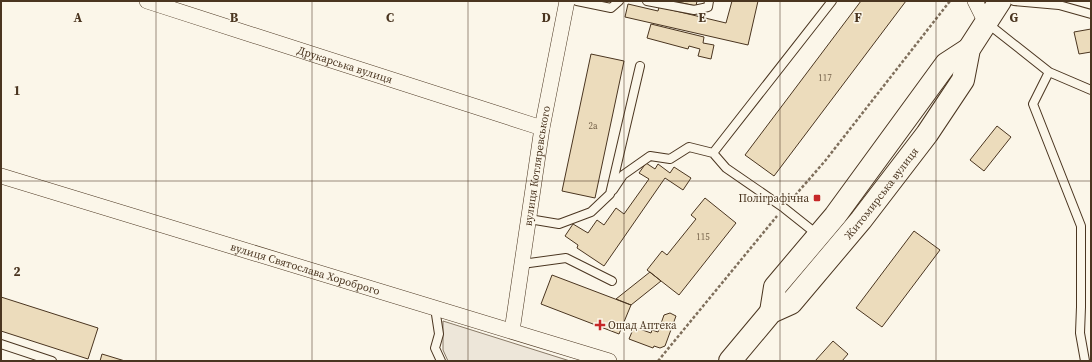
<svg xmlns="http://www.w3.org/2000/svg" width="1092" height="362" font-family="'Source Serif 4',serif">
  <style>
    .green { fill: #ede6d9; stroke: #887966 }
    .building { fill: #ecdcbc; stroke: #4a3520 }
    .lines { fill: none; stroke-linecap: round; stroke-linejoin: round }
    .service-casing { stroke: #4a3520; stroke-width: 10 }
    .minor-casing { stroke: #4a3520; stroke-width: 16 }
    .primary-casing { stroke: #4a3520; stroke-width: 24 }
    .path { stroke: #7f6f5c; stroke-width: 2.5; stroke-dasharray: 3 2; stroke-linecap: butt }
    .service { stroke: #fbf6e9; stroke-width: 8 }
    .minor { stroke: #fbf6e9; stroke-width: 15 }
    .primary { stroke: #fbf6e9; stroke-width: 22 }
    .grid { fill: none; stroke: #4a3520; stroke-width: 1; stroke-opacity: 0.55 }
    .poi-dot { fill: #c62828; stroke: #fbf6e9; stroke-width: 1.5 }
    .labels { text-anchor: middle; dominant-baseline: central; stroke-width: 3; stroke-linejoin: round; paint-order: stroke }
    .number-label { font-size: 9px; fill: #725f47 }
    .street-label { font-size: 11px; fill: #4a3520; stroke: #fbf6e9 }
    .poi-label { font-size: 11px; fill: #4a3520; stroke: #fbf6e9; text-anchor: end }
    .grid-label { font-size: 13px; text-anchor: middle; font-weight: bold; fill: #4a3520; stroke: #fbf6e9; stroke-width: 3; stroke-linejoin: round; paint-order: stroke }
  </style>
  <rect width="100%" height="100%" fill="#fbf6e9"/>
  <path class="green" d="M443 321 570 361H448L443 350Z"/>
  <path class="building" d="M673 1H697L696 6Z
    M732 1H758L748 45 625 17 628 4 658 11 659 7 726 23Z
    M861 1H906L774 176 745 155Z
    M651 24 704 37 703 43 714 45 711 59 698 56 700 49 689 46 688 49 647 38Z
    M1091 29V52L1079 54 1074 32Z
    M591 54 624 61 595 198 562 191Z
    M997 126 1011 137 984 171 970 160Z
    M646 163 655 169 658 164 670 173 674 167 691 178 683 190 665 178 604 266 577 248 578 245 565 236 573 224 588 233 597 220 604 225 616 208 624 214 649 179 639 173Z
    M705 198 736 223 679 295 647 270 662 251 667 255 696 219 691 215Z
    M914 231 940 250 882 327 856 308Z
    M650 272 661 281 631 305 616 299Z
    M552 275 631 305 619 334 541 304Z
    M1 297 98 328 88 359 1 331Z
    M670 313 676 316 665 346 660 348 654 346 653 348 629 339 634 327 651 333 652 330 658 332 664 315Z
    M833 341 848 354 842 361H815Z
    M102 354 125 361H100Z"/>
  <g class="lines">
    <g class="service-casing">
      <path id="service" d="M577 1 611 8 619 1
        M647 1 694 10 708 7 709 1
        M1014 1 1059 5 1091 14
        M987 23 1049 72 1091 90
        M1049 72 1033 104 1081 226V307L1080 333 1085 361
        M613 190 623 175 650 156 670 159 689 147 713 153
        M529 219 559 224 591 212 610 194 640 66
        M818 235 784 208 726 168 713 153 832 1
        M522 264 566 258 612 281
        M435 308 439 334 435 348 441 361
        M1 344 52 361"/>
    </g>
    <g class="minor-casing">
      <g id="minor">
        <path id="s1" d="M147 1 542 128"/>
        <path d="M975 1 986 23"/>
        <path id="s2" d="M1 176 609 361"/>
        <path id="s3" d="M512 331 542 128 567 1"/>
      </g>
    </g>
    <g class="primary-casing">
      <g id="primary">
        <path d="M771 312 775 287 835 216 946 64 969 49"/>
        <path id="s4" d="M730 361 771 312 791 303 861 220 927 134 963 80 969 49 1000 1"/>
      </g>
    </g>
    <path class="path" d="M792 199 825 161 950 1
      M658 361 777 216"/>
    <use href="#service" class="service"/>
    <use href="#minor" class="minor"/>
    <use href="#primary" class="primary"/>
  </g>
  <path class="grid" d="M156 1V361M312 1V361M468 1V361M624 1V361M780 1V361M936 1V361M1 181H1091"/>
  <g class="poi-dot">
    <rect x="813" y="194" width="8" height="8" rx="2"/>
    <path d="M598 319h4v4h4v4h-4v4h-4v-4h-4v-4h4z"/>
  </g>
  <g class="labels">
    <g class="number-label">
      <text x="825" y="78">117</text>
      <text x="593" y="126">2а</text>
      <text x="703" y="237">115</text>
    </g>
    <g class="street-label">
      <text stroke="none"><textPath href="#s1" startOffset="208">Друкарська вулиця</textPath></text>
      <text stroke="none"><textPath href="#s3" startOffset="167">вулиця Котляревського</textPath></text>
      <text stroke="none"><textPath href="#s4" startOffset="228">Житомирська вулиця</textPath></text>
      <text stroke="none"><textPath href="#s2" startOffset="318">вулиця Святослава Хороброго</textPath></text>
    </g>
    <g class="poi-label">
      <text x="809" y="198">Поліграфічна</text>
      <text x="608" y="325" text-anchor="start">Ощад Аптека</text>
    </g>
  </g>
  <g class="grid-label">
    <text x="78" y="22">A</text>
    <text x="234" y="22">B</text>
    <text x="390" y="22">C</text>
    <text x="546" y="22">D</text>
    <text x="702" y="22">E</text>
    <text x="858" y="22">F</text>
    <text x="1014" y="22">G</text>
    <text x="17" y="95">1</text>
    <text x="17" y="276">2</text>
  </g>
  <rect width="1092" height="362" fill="none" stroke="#4a3520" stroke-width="4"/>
</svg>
